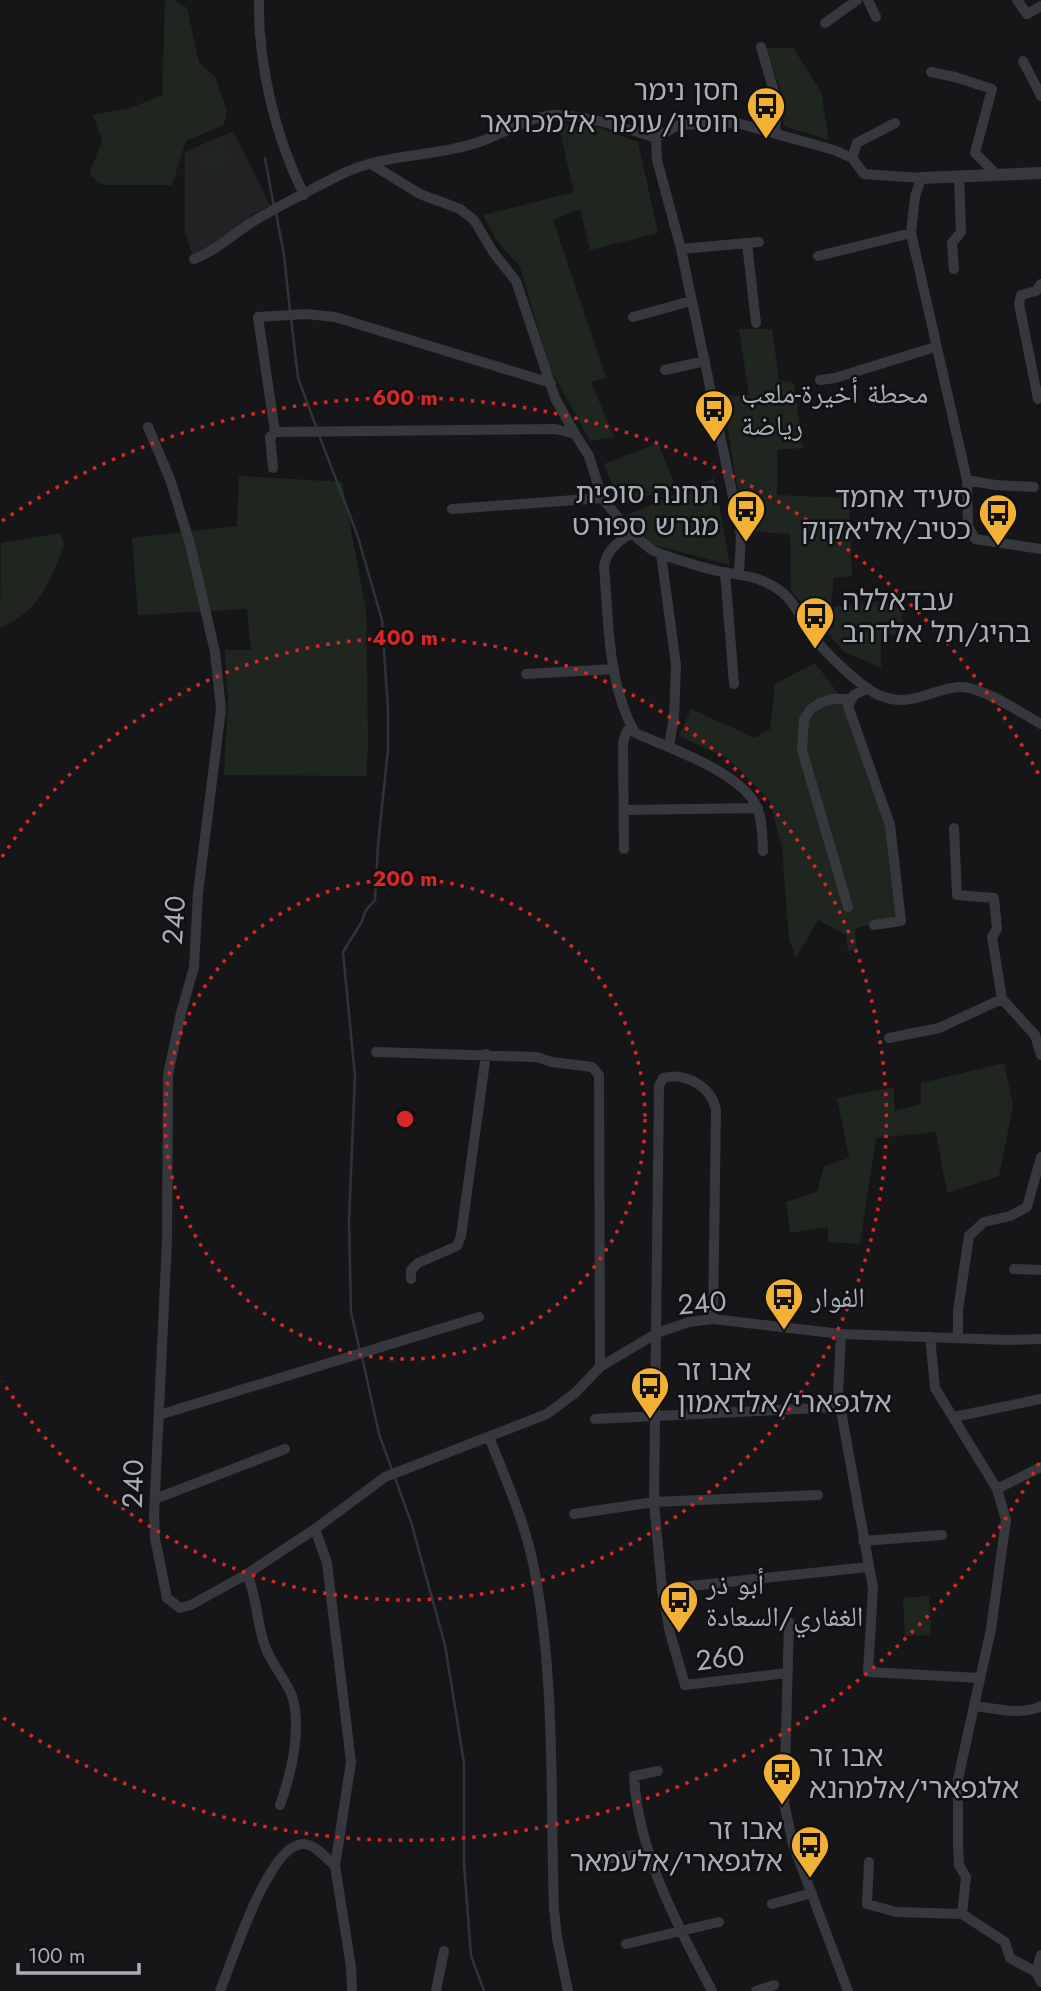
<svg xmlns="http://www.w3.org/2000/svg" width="1041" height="1991" font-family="Jost,'Noto Naskh Arabic','Noto Sans Hebrew',sans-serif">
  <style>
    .built { fill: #222225 }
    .green { fill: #1e261f }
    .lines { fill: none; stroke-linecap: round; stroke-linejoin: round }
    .stream { stroke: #2c353c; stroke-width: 2.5 }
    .minor { stroke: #37383d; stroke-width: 10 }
    .tertiary { stroke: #37383d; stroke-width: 12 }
    .ring { fill: none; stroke: #d62828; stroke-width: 3.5; stroke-dasharray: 3.5 7 }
    .labels { text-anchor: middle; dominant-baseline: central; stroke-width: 5; stroke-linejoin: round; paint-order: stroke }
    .poi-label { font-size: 28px; fill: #a8adb8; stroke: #111113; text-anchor: start }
    .street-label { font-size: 28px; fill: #a8adb8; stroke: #111113 }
    .centre { fill: #d62828; stroke: #111113; stroke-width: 3.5 }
    .ring-label { font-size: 21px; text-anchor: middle; font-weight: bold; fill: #d62828; stroke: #111113; stroke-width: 5; stroke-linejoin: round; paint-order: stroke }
  </style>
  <rect width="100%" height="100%" fill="#161618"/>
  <path class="built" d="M233 131 270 205 253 214 212 247 192 254 185 232V152Z"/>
  <path class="green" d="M165 0H175L187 8 199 63 215 76 227 111 224 125 186 141 172 185H102L89 174 102 141 93 115 133 107 162 95Z
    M766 48H793L821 92 829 140 783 126 785 102Z
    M558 123 597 127 638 142 658 233 590 250 580 209 553 220 606 378 591 382 614 437 590 441 549 366 520 267 497 241 483 215 574 192Z
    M226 144 232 162 201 172 195 155Z
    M739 329H772L779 380 794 383 803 448 778 450 777 495 849 498 852 576 834 578 831 607 901 599 904 634 881 636V668L843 651 791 591 790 534 745 531 722 397 749 395Z
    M658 443 675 486 621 506 604 464Z
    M239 476 342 482 366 610 368 744 366 776 224 775 228 699 225 650H251L247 609 138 615 132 538 237 526Z
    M714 478 730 565 651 544 627 515Z
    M60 533 64 545C49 584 40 610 0 628L1 543Z
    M815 663 844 701 891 833 898 916 855 929 857 949 848 951 846 935 818 920 796 958 789 940 782 848 769 799 729 759 679 736 691 709 755 738 770 729 775 684Z
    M1004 1063 1013 1106 999 1176 947 1193 936 1132 876 1138 860 1244 828 1242V1227L790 1233 786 1202 817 1192 824 1166 849 1158 837 1098 894 1087V1111L921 1104V1083Z
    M929 1596 931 1635 905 1636 903 1598Z"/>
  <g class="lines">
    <path class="stream" d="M265 158 274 207
      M276 213 284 255 290 311
      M291 317 298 378 317 429
      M319 435 357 534 382 620 388 710V749L378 845 375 900 366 910 361 923 343 952 355 1076 349 1220 351 1312 360 1351
      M362 1357 379 1434 411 1522 445 1645 464 1763V1864L471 1956 484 1991"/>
    <path class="minor" d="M259 0C258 65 275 136 304 195
      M868 0 876 17
      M1017 0 1027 14 1041 6
      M825 23 857 0
      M761 47 777 102 775 134
      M1023 61 1041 96
      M931 72 955 77 992 89 975 153 997 175
      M852 158 857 143 895 123
      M371 164 420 194 460 209 474 220 493 252 516 281 555 398 575 434
      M747 243 756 323
      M681 249 759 242
      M818 256 911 233
      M194 259C217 250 232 235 252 222 281 205 312 189 342 174 387 152 440 158 487 139 509 131 533 115 557 115 591 116 624 128 656 138
      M954 269 952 243 961 232 959 176
      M633 317 691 301
      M665 370 705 361
      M820 380 835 378 935 347
      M1038 399 1019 304 1021 295 1036 291 1041 284
      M148 427 170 479 190 544 215 652 221 709 198 893 194 967 181 1013 168 1075 167 1241 154 1515 155 1538 167 1598 180 1608 191 1605 247 1574 315 1529 385 1477 547 1414 575 1393 600 1367 657 1333 689 1322 713 1319 841 1334 1008 1340 1041 1339
      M275 432 556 429 575 434 589 456 602 498 631 533 652 550 661 554C682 561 702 568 723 572 746 576 764 577 783 593 795 603 801 618 810 632 821 649 862 689 881 696 912 708 931 689 959 687 982 686 1021 713 1041 724
      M273 468 270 437 275 432 258 317 306 314 335 317 551 383
      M967 480 995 485 1034 487
      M452 509 602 498
      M631 533C618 542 606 550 604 567 609 622 607 683 635 733 667 747 744 773 757 808 763 821 762 837 763 851
      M661 554 676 665 674 717 669 746
      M725 572 734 684
      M739 573 741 535 681 249 657 160 656 138 678 125 737 123 834 150 852 158 864 174 921 178 915 197 911 233 967 480 968 526 975 539 1041 549
      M526 674 614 669
      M868 688 854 695 848 706 890 825 901 921 874 925
      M625 810 758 808
      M954 828 957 895 994 898 997 929 992 937 1002 999
      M624 849 623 743 626 733 631 726
      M848 907 802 750 804 720 810 710 820 703 832 699H850
      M889 1038 939 1028 1002 999 1035 1035 1041 1055
      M376 1052 536 1057 552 1062 592 1067 599 1075 600 1367
      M1014 1269 1041 1270
      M411 1279V1270L418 1263 457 1246 461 1236 486 1054
      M713 1319 716 1109C711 1087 686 1072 663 1078L659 1086 654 1502 662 1589 670 1633 685 1685 787 1673
      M841 1334 838 1394 873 1588 868 1672 980 1678
      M930 1337 935 1388 997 1489 1006 1520 991 1629 958 1779V1845L959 1865 966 1877 962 1914 1005 1942 1010 1958 1036 1972 1041 1982
      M958 1338V1310L969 1236 984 1222 1010 1216 1027 1207 1041 1157
      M159 1415 479 1317
      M954 1417 1041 1399
      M595 1419 840 1407
      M489 1437C505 1477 524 1520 533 1563 556 1676 550 1794 554 1909L557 1938 568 1991
      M997 1489 1041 1467
      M155 1499 285 1449
      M574 1514 654 1502 818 1495
      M315 1529 327 1563 351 1762 335 1866 351 1967 352 1991
      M863 1541 942 1535
      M247 1574C258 1599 256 1622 265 1646 271 1664 288 1682 293 1699 301 1732 291 1774 280 1805
      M662 1589 868 1567
      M789 1622 784 1803 793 1844 848 1991
      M974 1706C994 1708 1022 1716 1041 1706
      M658 1771 634 1776C638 1852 677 1925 712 1991
      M604 1859 649 1853
      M869 1862 867 1904 896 1912 962 1914
      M772 1904 812 1893
      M626 1944 719 1922
      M1036 1972 1041 1955
      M220 1991C232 1962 269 1842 304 1844 316 1845 326 1858 335 1866
      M436 1991 444 1951
      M756 1991 774 1985"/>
    <path class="tertiary" d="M921 178 1041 173"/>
  </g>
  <g class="ring">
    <circle cx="405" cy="1119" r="240"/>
    <path d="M2 857A481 481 0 1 1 2 1381"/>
    <path d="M1039 1463A721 721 0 0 1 2 1717M2 521A721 721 0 0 1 1039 775"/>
  </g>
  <defs>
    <g id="bus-pin" transform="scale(2.0125)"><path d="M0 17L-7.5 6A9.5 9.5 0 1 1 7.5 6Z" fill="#f2b134" stroke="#111113"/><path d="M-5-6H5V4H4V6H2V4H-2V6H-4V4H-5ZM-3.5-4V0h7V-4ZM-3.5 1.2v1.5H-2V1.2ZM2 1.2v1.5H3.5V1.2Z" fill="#111"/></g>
  </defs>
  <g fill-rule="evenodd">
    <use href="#bus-pin" x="766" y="106"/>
    <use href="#bus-pin" x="714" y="409"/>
    <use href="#bus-pin" x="746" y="509"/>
    <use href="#bus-pin" x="998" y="513"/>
    <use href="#bus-pin" x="815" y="616"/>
    <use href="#bus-pin" x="784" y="1297"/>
    <use href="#bus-pin" x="650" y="1386"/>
    <use href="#bus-pin" x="679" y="1600"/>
    <use href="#bus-pin" x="782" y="1772"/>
    <use href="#bus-pin" x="810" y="1845"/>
  </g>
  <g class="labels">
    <g class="poi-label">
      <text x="739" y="90" text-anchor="end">חסן נימר<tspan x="739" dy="32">חוסין/עומר אלמכתאר</tspan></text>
      <text x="741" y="393">محطة أخيرة-ملعب<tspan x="741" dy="32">رياضة</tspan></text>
      <text x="719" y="493" text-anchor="end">תחנה סופית<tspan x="719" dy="32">מגרש ספורט</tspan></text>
      <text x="971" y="497" text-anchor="end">סעיד אחמד<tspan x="971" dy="32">כטיב/אליאקוק</tspan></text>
      <text x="842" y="600">עבדאללה<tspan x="842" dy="32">בהיג/תל אלדהב</tspan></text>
      <text x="811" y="1297">الفوار</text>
      <text x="677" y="1370">אבו זר<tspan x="677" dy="32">אלגפארי/אלדאמון</tspan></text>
      <text x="706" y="1584">أبو ذر<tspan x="706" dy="32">الغفاري/السعادة</tspan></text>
      <text x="809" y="1756">אבו זר<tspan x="809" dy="32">אלגפארי/אלמהנא</tspan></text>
      <text x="783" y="1829" text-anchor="end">אבו זר<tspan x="783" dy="32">אלגפארי/אלעמאר</tspan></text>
    </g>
    <g class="street-label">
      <text transform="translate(174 920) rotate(-86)">240</text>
      <text transform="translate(702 1303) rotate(-5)">240</text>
      <text transform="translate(133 1484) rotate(-88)">240</text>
      <text transform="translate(720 1658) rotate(-7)">260</text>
    </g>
  </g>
  <circle cx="405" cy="1119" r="10" class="centre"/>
  <g class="ring-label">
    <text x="405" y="405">600 m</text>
    <text x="405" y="645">400 m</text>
    <text x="405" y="886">200 m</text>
  </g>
  <path d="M18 1963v10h121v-10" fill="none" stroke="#a8adb8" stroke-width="3.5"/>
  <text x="28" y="1963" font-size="21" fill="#a8adb8" stroke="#111113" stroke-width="5" paint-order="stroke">100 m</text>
</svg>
